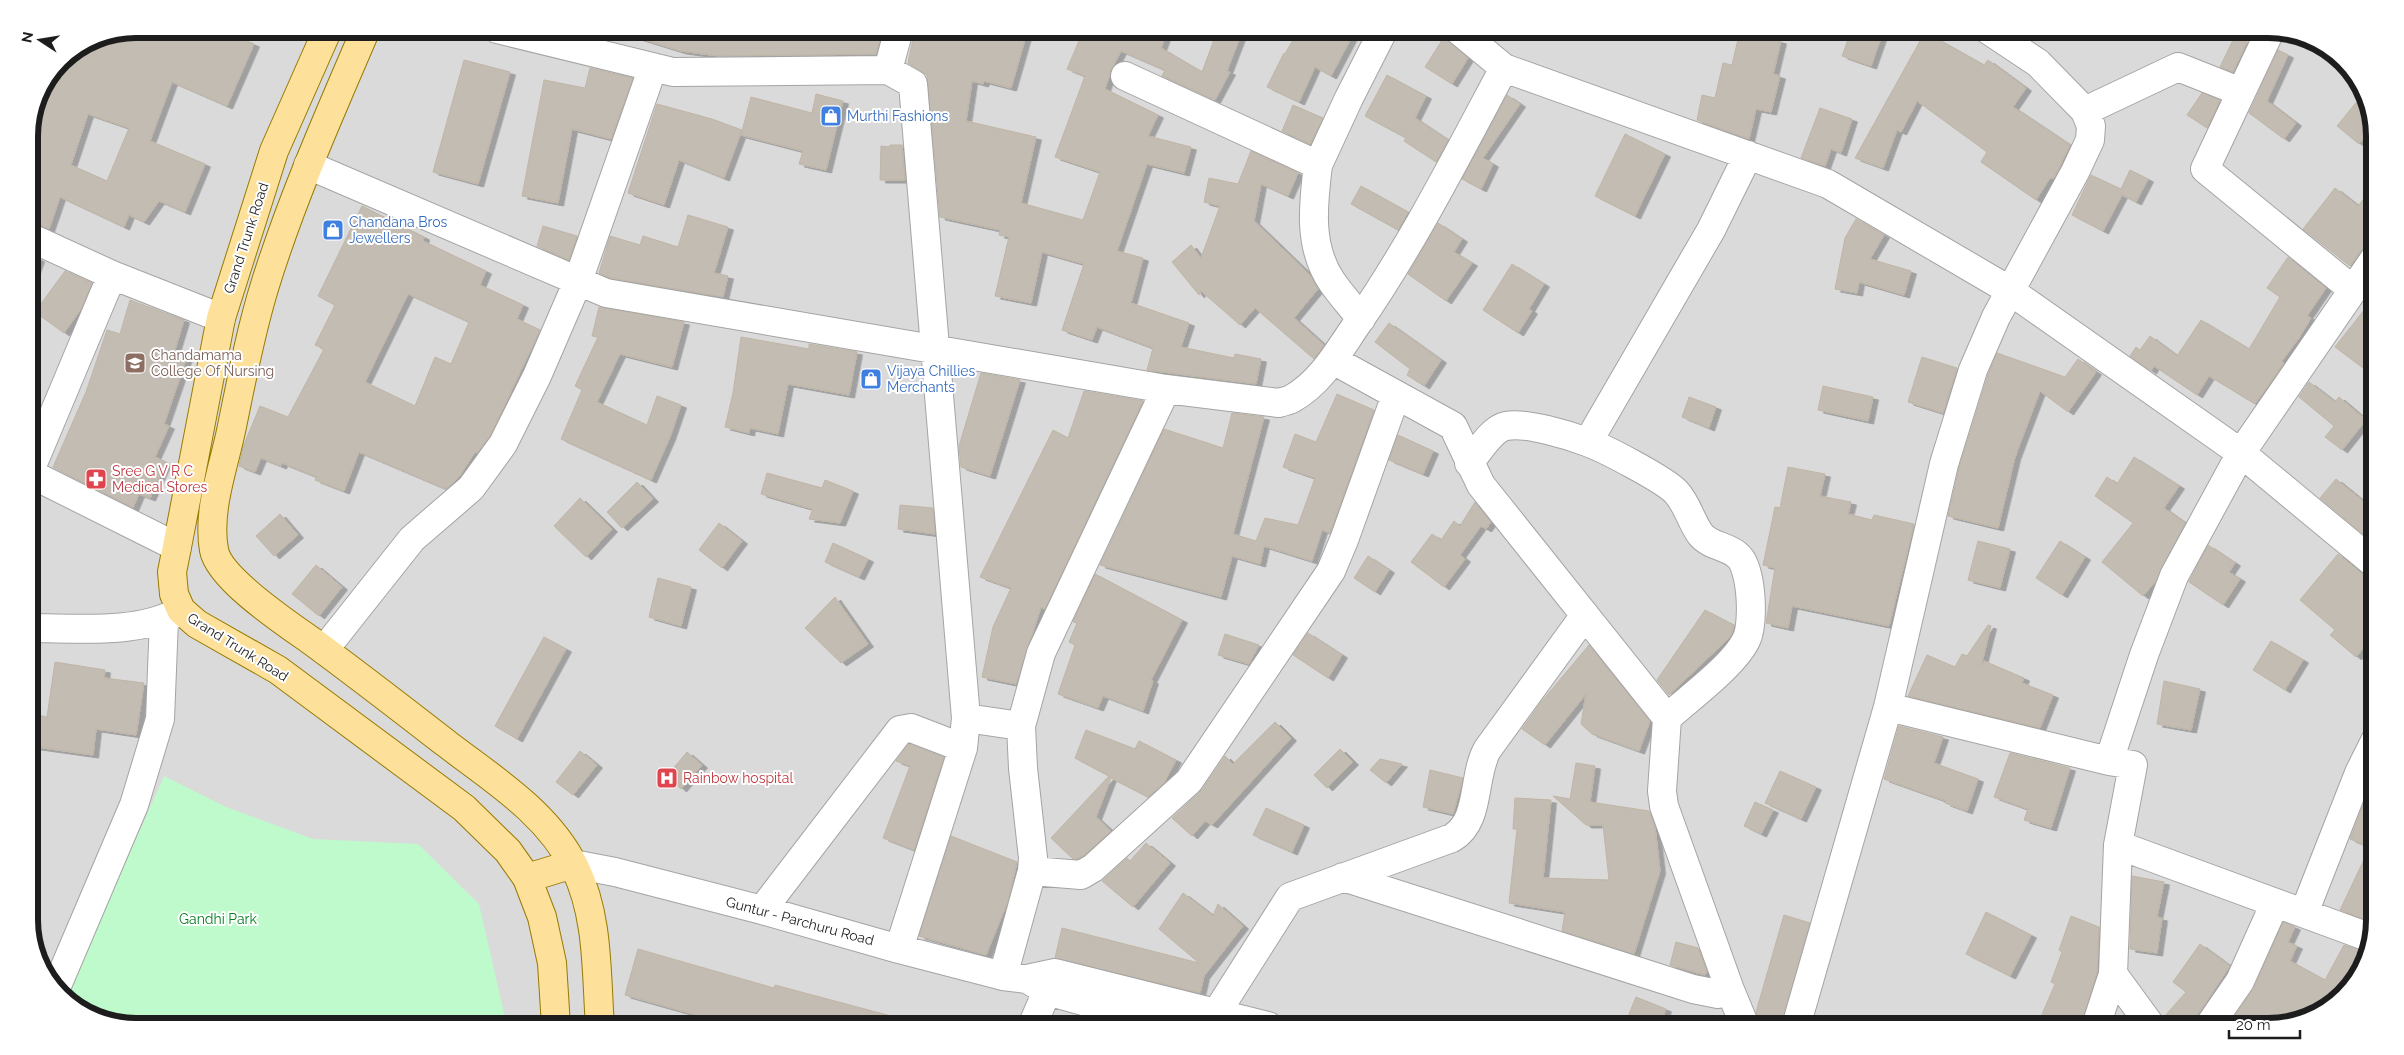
<svg xmlns="http://www.w3.org/2000/svg" width="2404" height="1055" font-family="Raleway,sans-serif">
  <style>
    .residential { fill: #dbdada }
    .park { fill: #befacb }
    .building { fill: #c3bcb2; stroke: #c0b5a5; fill-rule: evenodd; filter: url(#shadow) }
    .lines { fill: none; stroke-linecap: round; stroke-linejoin: round }
    .minor-casing { stroke: #a4a4a4; stroke-width: 30 }
    .major-casing { stroke: #967a00; stroke-width: 30 }
    .minor { stroke: #fff; stroke-width: 28 }
    .major { stroke: #fde099; stroke-width: 28 }
    .labels { text-anchor: middle; dominant-baseline: central; stroke-width: 4; stroke-linejoin: round; paint-order: stroke }
    .shop-label { font-size: 14px; fill: #366cbe; stroke: #fff; text-anchor: start }
    .street-label { font-size: 14px; fill: #1d1d1d; stroke: #fff }
    .education-label { font-size: 14px; fill: #785e54; stroke: #fff; text-anchor: start }
    .health-label { font-size: 14px; fill: #be3a42; stroke: #fff; text-anchor: start }
    .park-label { font-size: 14px; fill: #097d23; stroke: #fff }
    .rim { fill: none; stroke: #1d1d1d; stroke-width: 6 }
  </style>
  <defs>
    <filter id="shadow"><feDropShadow dx="5.5" dy="3" stdDeviation="0" flood-color="#0004"/></filter>
  </defs>
  <rect width="100%" height="100%" fill="#efece3"/>
  <path class="residential" d="M136 29H2268L2310 37 2357 76 2375 129V919L2367 961 2328 1008 2269 1026H136L94 1018 51 984 29 927V129L37 94 60 60 95 37Z"/>
  <path class="park" d="M164 776 226 807 313 839 418 844 479 904 507 1026H136L94 1018 66 996Z"/>
  <path class="building" d="M136 29H145L182 40 187 29H219L254 44 227 106 172 82 150 141 205 164 185 212 159 201 144 222 129 215 124 227 60 197 49 229 29 222V129L37 94 60 60 95 37ZM88 114 129 128 107 181 71 165Z
    M630 29H881V35L876 54 719 56 681 51 629 35Z
    M915 29H1028L1011 88 984 81 983 84 972 81 966 121 1036 137 1021 203 1083 220 1100 172 1055 157 1085 76 1067 69 1084 29H1146L1165 37 1161 48 1202 72 1218 29H1243L1227 71 1230 72 1215 100 1162 76 1165 70 1121 51 1111 70 1105 89 1158 115 1148 136 1191 147 1184 173 1147 164 1117 251 1143 258 1131 303 1189 323 1181 347 1234 358 1235 354 1261 359 1256 384 1147 370 1153 348 1097 327 1092 340 1062 330 1084 264 1042 252 1031 303 995 296 1009 237 999 235 1000 230 940 217 927 75 908 63Z
    M1299 29H1356L1331 76 1315 67 1299 102 1267 87 1284 53 1285 54Z
    M1852 29H1884L1871 66 1842 56Z
    M1740 31 1781 41 1773 74 1780 76 1771 112 1756 109 1749 139 1697 120 1702 95 1715 98 1723 63 1732 65Z
    M1925 32 1984 65 1988 60 2026 88 2013 107 2070 145 2054 178H2050L2036 200 1981 162 1987 152 1917 101 1901 132 1897 130 1883 168 1855 158Z
    M2235 36 2247 42 2233 72 2220 67Z
    M1444 37 1468 58 1452 84 1425 67Z
    M2278 50 2288 55 2267 101 2296 123 2284 139 2249 113Z
    M464 60 510 72 478 184 433 172Z
    M590 68 633 78 611 139 572 129 558 203 522 196 544 80 585 88Z
    M1387 75 1426 96 1415 118 1448 140 1436 162 1404 141 1406 138 1365 116Z
    M2202 93 2220 100 2207 128 2187 115Z
    M816 94 843 101 826 170 799 164 803 151 741 135 751 97 812 113Z
    M2363 94 2374 126 2359 144 2337 126Z
    M1507 95 1520 104 1483 158 1493 164 1481 189 1462 179Z
    M657 104 712 119 742 130 724 178 679 160 664 205 628 193Z
    M1293 105 1323 118 1310 144 1282 131Z
    M1820 108 1852 119 1841 153 1831 149 1825 166 1801 158Z
    M1625 134 1665 154 1635 216 1595 196Z
    M890 145H902L905 180H880L881 146 889 147Z
    M1251 151 1298 173 1288 196 1261 184 1254 221 1311 276 1318 289 1294 318 1324 345 1314 359 1255 308 1240 325 1201 291 1199 295 1172 262 1191 245 1201 258 1220 206 1204 202 1209 178 1238 184Z
    M2130 170 2148 179 2136 202 2122 195 2103 231 2072 215 2091 175 2121 189Z
    M2375 185V238L2362 249 2350 266 2303 229 2335 188 2358 206Z
    M1361 186 1408 212 1398 230 1351 204Z
    M362 206 424 237 423 241 486 271 480 285 523 305 517 319 540 330 490 436 477 453 475 452 459 477 446 489 359 452 344 491 315 480 317 477 282 463 281 466 261 458 255 472 239 466 243 447 260 406 288 417 324 349 315 345 335 305 318 296ZM408 294 469 322 451 364 435 357 415 406 365 382Z
    M688 215 728 227 714 273 728 276 723 297 610 278 599 273 610 236 640 245 643 236 678 247Z
    M1856 219 1884 235 1870 259 1911 271 1904 295 1859 282 1857 293 1835 289 1845 238Z
    M1438 223 1462 239 1454 252 1472 263 1446 301 1408 274Z
    M543 226 577 236 569 260 537 246Z
    M29 254 39 259 32 279H29Z
    M2288 257 2326 288 2307 316 2311 318 2299 338 2282 361 2284 363 2255 404 2209 376 2197 395 2154 366 2151 371 2130 356 2136 347 2140 350 2150 336 2177 356 2201 320 2249 349 2280 297 2267 288Z
    M1512 264 1544 284 1529 309 1532 311 1518 333 1483 310Z
    M65 271 92 283 81 309 64 333 35 312Z
    M2375 296V377L2335 347Z
    M130 300 184 320 174 353 187 357 164 424 169 426 155 457 166 462 150 498 139 494 133 508 53 467 86 392 107 330 120 334Z
    M599 307 684 322 672 367 620 354 597 402 647 425 657 396 681 405 670 437 651 480 561 439 582 390 575 386 598 337 592 336Z
    M1389 323 1441 360 1424 386 1407 375 1410 369 1375 342Z
    M741 337 809 349V344L857 352 849 395 788 384 778 434 750 428 749 433 725 427 733 393Z
    M1997 353 2065 377 2078 359 2096 372 2068 412 2040 391 2015 457 1998 528 1948 516 1959 468 1988 375Z
    M1922 357 1957 368 1943 413 1908 402Z
    M981 373 1020 380 990 476 961 467 959 446Z
    M2309 382 2335 402 2339 397 2366 420 2342 450 2325 437 2334 426 2299 397Z
    M1823 386 1873 397 1868 421 1818 410Z
    M1084 391 1143 401 1045 609 1041 607 1016 684 982 677 993 627 1011 588 980 577 1053 430 1068 438Z
    M1337 394 1374 410 1330 533 1322 530 1312 561 1264 546 1260 564 1232 556 1221 597 1100 565 1164 429 1223 448 1232 413 1264 417 1233 534 1256 541 1265 518 1298 525 1315 478 1283 467 1295 434 1316 442Z
    M1689 397 1716 407 1709 428 1682 417Z
    M1398 435 1433 451 1423 474 1389 460Z
    M2134 457 2179 486 2164 508 2185 523 2156 581 2143 596 2102 562 2133 523 2095 496 2107 477 2117 484Z
    M1788 467 1825 474 1820 496 1851 502 1848 514 1872 520 1874 515 1914 524 1889 626 1792 606 1788 628 1766 623 1775 568 1763 565 1775 507 1780 508Z
    M767 473 822 488 825 480 853 491 840 523 809 519 813 509 761 494Z
    M2336 479 2375 511V544L2320 498Z
    M637 482 653 499 622 528 607 512Z
    M580 498 612 529 586 557 554 526Z
    M1475 502 1491 522 1486 529 1481 526 1460 555 1465 559 1444 587 1411 562 1432 534 1441 540 1454 521 1460 526Z
    M900 505 933 508 935 534 898 529Z
    M280 514 298 535 274 556 256 536Z
    M719 523 742 541 722 568 699 550Z
    M1978 541 2010 549 2000 588 1968 580Z
    M2060 541 2085 557 2062 595 2036 578Z
    M833 543 868 559 859 577 825 562Z
    M2208 545 2235 563 2229 572 2240 579 2223 605 2189 582Z
    M2338 554 2365 576 2375 579V634L2356 657 2330 635 2335 630 2300 600Z
    M1368 556 1389 570 1375 592 1354 578Z
    M316 565 342 587 319 616 292 594Z
    M1095 574 1182 620 1151 680 1153 681 1143 711 1103 696 1098 708 1058 694 1075 645 1069 642 1077 623 1073 622Z
    M658 578 691 587 681 626 649 617Z
    M835 597 868 644 841 663 805 628Z
    M1705 610 1734 625 1732 632 1729 638 1669 695 1657 680Z
    M1988 625 1991 626 1981 666 1984 661 2024 678 2022 683 2053 695 2040 728 1908 696 1927 655 1955 667 1962 654 1967 656Z
    M1308 633 1342 655 1328 678 1293 655Z
    M1225 634 1259 645 1249 664 1218 655Z
    M544 637 566 649 517 739 495 726Z
    M2271 641 2303 660 2285 690 2253 670Z
    M1589 645 1650 721 1639 751 1592 734 1581 724 1586 694 1545 745 1522 729 1542 701Z
    M55 662 105 670 104 678 144 683 136 735 96 729 93 755 29 746V713L47 717Z
    M2164 681 2200 689 2191 730 2157 724Z
    M1275 722 1291 738 1212 825 1205 821 1192 836 1172 818 1202 790 1225 756 1233 764Z
    M1899 726 1943 737 1934 763 1978 779 1967 811 1945 803 1946 801 1884 779Z
    M1086 730 1135 749 1139 741 1176 760 1164 783 1148 797 1111 778 1096 817 1111 831 1084 855 1077 859H1073L1051 838 1109 776 1075 758Z
    M909 744 944 757 914 850 883 838 910 766 896 761Z
    M1340 749 1353 762 1327 788 1314 775Z
    M580 751 597 765 573 795 556 782Z
    M687 752 702 765 681 789 667 776Z
    M2010 753 2070 768 2051 828 2024 820 2028 809 1994 797Z
    M1380 759 1402 764 1386 783 1370 770Z
    M1576 763 1595 766 1590 802 1649 811 1655 827 1660 871 1634 954 1562 931 1565 912 1509 903 1517 829H1513L1515 798 1551 800 1543 878 1609 880 1603 825H1586L1553 796 1570 799Z
    M1430 770 1463 778 1453 814 1423 807Z
    M1780 771 1816 787 1801 819 1765 803Z
    M2367 795 2375 797V923L2340 910 2370 847 2350 839Z
    M1755 802 1773 810 1761 834 1744 826Z
    M1266 808 1304 825 1292 852 1253 835Z
    M951 836 1017 862 1008 901 986 955 919 936Z
    M1146 843 1170 863 1133 907 1102 881 1127 858 1130 861Z
    M2132 876 2164 882 2157 917 2162 918 2157 953 2130 949Z
    M1183 893 1213 916 1218 904 1243 926 1204 976 1200 993 1055 958 1062 928 1199 963 1159 929Z
    M1986 912 2031 935 2010 976 1966 954Z
    M1784 915 1810 923 1781 1026H1760L1756 1012Z
    M2071 916 2099 927 2097 971 2081 1026H2037L2055 984 2051 982 2062 952 2059 950Z
    M2283 922 2295 927 2288 942 2297 946 2290 961 2325 980 2344 945 2369 953 2367 961 2328 1008 2269 1026H2246L2234 1017 2254 988Z
    M1676 942 1698 948 1707 971 1705 975 1670 965Z
    M2200 944 2230 966 2196 1017 2194 1026H2166L2164 1017 2186 992 2173 982Z
    M638 949 774 988 775 985 906 1020 905 1026H735L625 995Z
    M1636 997 1666 1009 1659 1026H1643L1627 1019Z"/>
  <g class="lines">
    <g class="minor-casing">
      <path id="minor" d="M497 29 673 72 888 70 913 84 966 718 963 748 899 949
        M1457 29 1504 68 1828 184 2009 290 2241 453 2375 564
        M2271 29 2205 169 2353 290
        M888 70 899 29
        M1125 76 1318 165C1313 205 1308 247 1332 282 1341 295 1352 307 1361 319
        M2085 111 2178 67 2241 92
        M308 165 606 293 1166 389 1279 403C1284 401 1289 401 1293 398 1320 383 1338 352 1355 327 1412 245 1457 156 1504 68
        M1318 165 1349 98 1384 29
        M29 237 112 275 221 318
        M1333 360 1453 426 1481 485 1667 718 1662 791 1664 806 1730 990 1718 994 1693 989 1343 877
        M1588 442 1711 230 1748 155
        M1469 463C1478 453 1491 429 1506 426 1526 422 1568 435 1587 442 1604 448 1665 480 1676 492 1688 505 1691 522 1701 535 1710 546 1727 546 1737 555 1752 566 1754 621 1747 638 1736 664 1689 698 1667 718
        M29 473 112 275
        M29 473 177 547
        M29 628C77 628 137 635 180 611
        M324 650 412 539 471 488 503 444 537 376 578 281 653 67
        M1888 707 2109 761 2133 765 2118 845 2113 974 2096 1026
        M966 718 1021 726 1041 653 1166 389
        M2109 761 2144 655 2174 576 2241 453 2375 258
        M2375 781 2359 773 2375 741
        M2118 845 2371 938
        M573 864 615 872 762 910 899 949 1003 976 1027 979 1055 973 1268 1026
        M1032 871 1081 875 1093 868 1189 781 1331 571 1344 540 1396 395
        M762 910 900 730 911 728 963 748
        M2304 913 2359 773
        M2113 974 2151 1026
        M1003 976 1032 871 1033 858 1023 768 1021 726
        M1027 979 1047 991 1173 1026
        M56 988 134 805 160 719 164 620
        M1730 990 1745 1026
        M1032 1026 1054 975
        M1215 1026 1217 1012 1290 897 1452 838C1481 821 1472 778 1487 750L1585 615
        M1796 1026 1888 707 1944 464 1973 370 1996 317 2075 172 2090 140 2091 126 2085 111 2038 63 1987 29
        M2209 1026 2240 981 2275 903"/>
    </g>
    <g class="major-casing">
      <path id="major" d="M328 29 274 151 221 318 177 547 172 572 174 594 181 610 197 624 278 670 464 808 508 851 527 878 542 917 552 963 556 1026
        M366 29C330 113 292 198 265 285 250 333 241 383 231 431 223 469 207 511 214 550 219 579 289 625 313 642 358 675 403 710 447 744 494 780 548 813 575 868 599 917 596 973 600 1026
        M527 878 573 864"/>
    </g>
    <use href="#minor" class="minor"/>
    <use href="#major" class="major"/>
  </g>
  <defs>
    <g id="shop-square" transform="scale(1.125)"><rect x="-9" y="-9" width="18" height="18" rx="4" fill="#3f7fe0" stroke="#fff"/><path d="M-5-2.5h2.3a2.7 3.5 0 0 1 5.4 0H5L5.5 6h-11ZM-1.5-2.5h3a1.5 2.3 0 0 0-3 0Z" fill="#fff"/></g>
    <g id="university-square" transform="scale(1.125)"><rect x="-9" y="-9" width="18" height="18" rx="4" fill="#8d6e63" stroke="#fff"/><path d="M0-5L7-2L0 1L-7-2ZM-4 1L0 2.5L4 1V4Q0 6-4 4Z" fill="#fff"/></g>
    <g id="pharmacy-square" transform="scale(1.125)"><rect x="-9" y="-9" width="18" height="18" rx="4" fill="#e0444e" stroke="#fff"/><path d="M-2-6h4v4h4v4h-4v4h-4v-4h-4v-4h4Z" fill="#fff"/></g>
    <g id="hospital-square" transform="scale(1.125)"><rect x="-9" y="-9" width="18" height="18" rx="4" fill="#e0444e" stroke="#fff"/><path d="M-5-5h3v3.5h4V-5h3V5h-3V1.5h-4V5h-3Z" fill="#fff"/></g>
  </defs>
  <g fill-rule="evenodd">
    <use href="#shop-square" x="831" y="116"/>
    <use href="#shop-square" x="333" y="230"/>
    <use href="#university-square" x="135" y="363"/>
    <use href="#shop-square" x="871" y="379"/>
    <use href="#pharmacy-square" x="96" y="479"/>
    <use href="#hospital-square" x="667" y="778"/>
  </g>
  <g class="labels">
    <g class="shop-label">
      <text x="847" y="116">Murthi Fashions</text>
      <text x="349" y="222">Chandana Bros<tspan x="349" dy="16">Jewellers</tspan></text>
      <text x="887" y="371">Vijaya Chillies<tspan x="887" dy="16">Merchants</tspan></text>
    </g>
    <g class="street-label">
      <text transform="translate(246 238) rotate(-72)">Grand Trunk Road</text>
      <text transform="translate(238 647) rotate(32)">Grand Trunk Road</text>
      <text transform="translate(800 921) rotate(15)">Guntur - Parchuru Road</text>
    </g>
    <g class="education-label">
      <text x="151" y="355">Chandamama<tspan x="151" dy="16">College Of Nursing</tspan></text>
    </g>
    <g class="health-label">
      <text x="112" y="471">Sree G V R C<tspan x="112" dy="16">Medical Stores</tspan></text>
      <text x="683" y="778">Rainbow hospital</text>
    </g>
    <g class="park-label">
      <text x="218" y="919">Gandhi Park</text>
    </g>
  </g>
  <path d="M0 0H2404V1055H0ZM136 38H2268A98 98 0 0 1 2366 136V920A98 98 0 0 1 2268 1018H136A98 98 0 0 1 38 920V136A98 98 0 0 1 136 38Z" fill="#fff" fill-rule="evenodd"/>
  <path class="rim" d="M136 38H2268A98 98 0 0 1 2366 136V920A98 98 0 0 1 2268 1018H136A98 98 0 0 1 38 920V136A98 98 0 0 1 136 38Z"/>
  <g transform="translate(40 40) rotate(282)" stroke="#ffffff" stroke-width="4" paint-order="stroke">
  <path d="M0-4L9 19L0 12L-9 19Z" fill="#1d1d1d"/>
  <text y="-8" font-size="14" font-weight="bold" text-anchor="middle" fill="#1d1d1d">N</text>
  </g>
  <path d="M2229 1030v8h71v-8" fill="none" stroke="#1d1d1d" stroke-width="2.5"/>
  <text x="2236" y="1030" font-size="15" fill="#1d1d1d" stroke="#ffffff" stroke-width="4" paint-order="stroke">20 m</text>
</svg>
